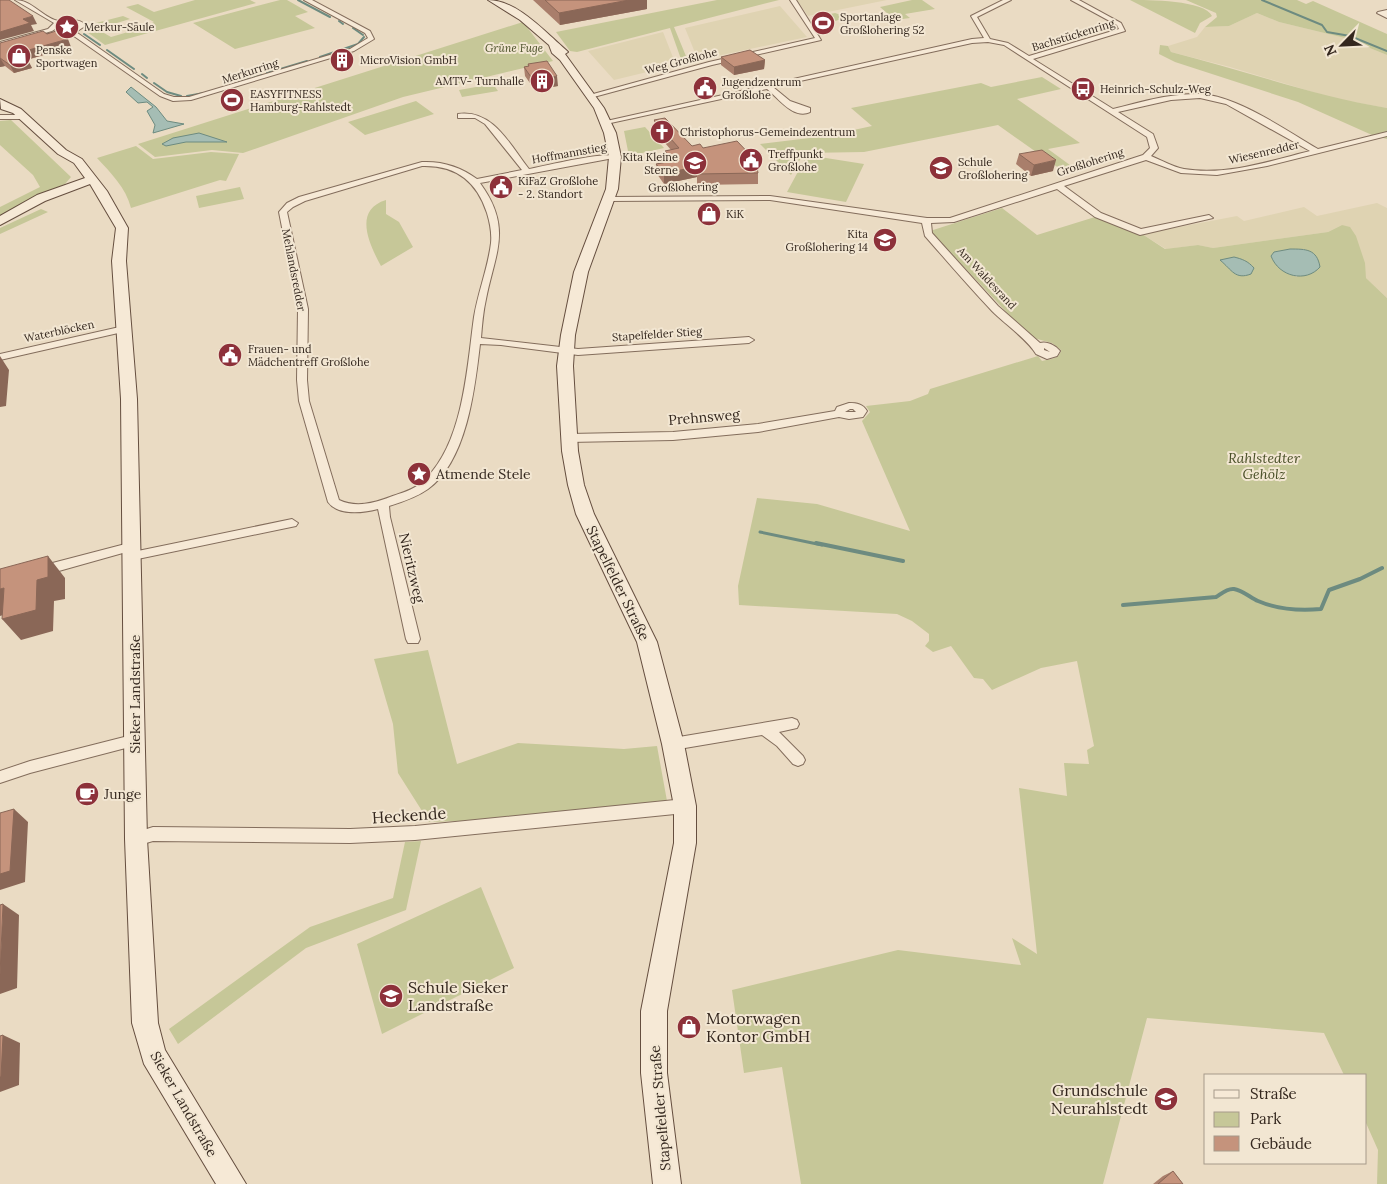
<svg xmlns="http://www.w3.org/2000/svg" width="1387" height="1184" font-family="Lora,serif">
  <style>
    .farmland { fill: #dfd3b2 }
    .green { fill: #c6c798; fill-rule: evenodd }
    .water { fill: #a5bdb4; stroke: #6d8b80 }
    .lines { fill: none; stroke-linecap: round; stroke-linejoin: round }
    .stream-far2 { stroke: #6d8b80; stroke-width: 2 }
    .stream-far1 { stroke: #6d8b80; stroke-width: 3 }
    .stream { stroke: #6d8b80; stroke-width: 4 }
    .street-casing { stroke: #836d5c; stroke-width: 2 }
    .secondary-casing { stroke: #654e3f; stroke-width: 2 }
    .street { fill: #f6e9d6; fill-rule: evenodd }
    .secondary { fill: #f6e9d6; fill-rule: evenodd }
    .wall { fill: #a97e6b }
    .shaded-wall { fill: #8a6757 }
    .building { fill: #c5937c; stroke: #8a6757 }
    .labels { text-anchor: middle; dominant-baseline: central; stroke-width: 4; stroke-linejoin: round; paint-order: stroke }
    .far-poi-label { font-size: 11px; fill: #34271e; stroke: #f2e6d2; text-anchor: start }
    .far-street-label { font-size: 11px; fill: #34271e; stroke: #f2e6d2 }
    .far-park-label { font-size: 11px; font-style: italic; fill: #494f27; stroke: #f2e6d2 }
    .street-label { font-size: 14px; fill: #34271e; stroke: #f2e6d2 }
    .park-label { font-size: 14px; font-style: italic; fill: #494f27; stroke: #f2e6d2 }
    .poi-label { font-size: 14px; fill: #34271e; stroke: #f2e6d2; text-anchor: start }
    .near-street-label { font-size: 16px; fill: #34271e; stroke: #f2e6d2 }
    .near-poi-label { font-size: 16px; fill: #34271e; stroke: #f2e6d2; text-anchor: start }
  </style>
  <rect width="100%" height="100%" fill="#eadbc3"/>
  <path class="farmland" d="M797 0H887L808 16Z
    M780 6 807 37 698 60 685 28Z
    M1257 13 1279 22 1345 38 1387 55V108L1336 99 1230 67 1171 52 1168 46 1197 37 1205 27 1229 26Z
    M663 32 676 65 614 80 588 51Z
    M1377 203 1387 208V298L1366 278 1364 269 1342 225 1328 232 1213 248 1198 245 1166 249 1142 234 1237 216 1244 221 1304 207 1317 216Z"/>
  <path class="green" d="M195 0H250L256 3 105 45 87 32 96 23 123 16 130 19 97 29 111 37 152 25 150 24 154 22 126 7 138 4 154 12Z
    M280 0H287L308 12 295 16 315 28 235 49 193 23Z
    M717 0H779L674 27 688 61 682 62 670 28 577 52 570 51 556 32Z
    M912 0H922L935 9 905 14 910 18 895 20 880 7Z
    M1130 0C1148 0 1205 0 1212 16L1200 23 1195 33Z
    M1186 0H1297L1306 4 1313 1 1387 34V55L1345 38 1279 22 1257 13 1229 26 1205 27 1217 17 1216 13Z
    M835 13 847 17 818 27 812 18Z
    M523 22 553 61 403 97 243 153 212 150 155 157 138 144Z
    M1160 45 1168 46 1171 52C1243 70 1314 96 1387 108V139L1372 135 1298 102 1175 62 1159 54Z
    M1042 77 1061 89 1017 99 1080 143 1048 149 1074 168 1063 171 998 125 864 152 804 153 791 175 760 144 826 136 872 126 851 108 981 83 991 87Z
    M493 84 498 91 462 97 459 90Z
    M416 101 434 114 365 135 348 122Z
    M11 120 71 177 65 184 0 217V207L40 187 33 175 0 145V121Z
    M645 127 664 148 629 156 624 131Z
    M136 146 153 159 211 152 239 154 226 181 220 180 131 208C126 188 111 173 97 158Z
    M807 155 864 164 846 202 787 192Z
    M240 187 244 199 199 208 196 196Z
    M386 200V214L399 222 413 247 381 266C369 244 353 210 386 200Z
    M1002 208 1037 235 1095 217 1142 234 1165 249 1198 245 1213 248 1328 232 1342 225 1350 227 1356 236 1365 263 1366 278 1387 298V1184H1377L1378 1150 1366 1123V1075H1344L1324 1033 1147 1018 1103 1184H801L782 1067 744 1073 732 990 898 950 1021 965 1012 938 1037 954 1019 788 1067 796 1064 763 1089 764 1087 750 1094 746 1077 661 1041 668 992 690 983 679 974 678 951 646 933 652 925 646 929 641V634L912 621 897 614 739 605 738 586 757 498 817 504 910 531 862 421 870 412 866 406 910 401 928 394 930 389 1038 356 1042 361C1050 359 1060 359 1061 350L1052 343 1030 337 930 231ZM1290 249H1304L1297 277 1279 268 1274 252Z
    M41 209 48 212 0 234V228Z
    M428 650 457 764 518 743 624 749 657 746 667 801 461 821 429 822 398 773 393 724 374 659Z
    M421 841 406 910 306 948 178 1044 169 1029 310 927 393 898 405 842Z
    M481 887 514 968 382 1034 357 944Z"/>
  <path class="water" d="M131 87 156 107 167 121 184 124 153 133 155 125 147 111 153 107 147 102 138 103 126 92Z
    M199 133 227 142H186L166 146 162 144 173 138Z
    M1290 249C1306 249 1317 249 1320 267 1306 283 1279 277 1271 256L1274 252Z
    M1234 257C1242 259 1248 261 1254 268L1251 274C1235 280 1232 270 1220 260Z"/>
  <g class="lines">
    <path class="stream-far2" d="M298 0 330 17
      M1262 0 1322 25 1327 32 1350 36 1387 51
      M339 21 343 24
      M353 28 363 35
      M84 34 100 45
      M107 50 134 69
      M320 57 358 44 364 37
      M267 73 307 61
      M142 74 147 78
      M154 83 167 92 181 96
      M237 83 262 75
      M187 96 204 93"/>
    <path class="stream-far1" d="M760 532 822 545"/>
    <path class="stream" d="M816 543 903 561
      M1123 605 1216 597C1221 594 1227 588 1234 589 1242 590 1251 598 1258 601 1279 610 1299 611 1321 609L1329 590 1360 579 1382 568"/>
    <g class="street-casing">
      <path id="street" d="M15 0C32 0 42 17 58 21 68 23 73 16 85 24V26L76 32 164 94 174 97H189L350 49 368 38 365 33 304 0H312L370 31 374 39 354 51 191 100 173 101 160 96 71 34 43 38 40 36 70 30 79 25 77 24H63L52 31 0 46V42L48 29 54 23Z
        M790 0H796L821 40 712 65 590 98 586 96 709 62 815 38Z
        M1003 0H1011L977 17 990 39 1008 43 1029 56 1119 29 1117 25 1071 0H1079L1121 23 1125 31 1033 59 1113 109C1141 102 1170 93 1200 94 1238 96 1285 130 1318 149L1387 132V136L1267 166 1217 175 1181 173 1146 160 1064 186 1101 213 1141 229 1209 215 1213 218 1140 235 1095 217 1057 189 954 222 931 223 932 233 998 306 1040 343C1047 341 1055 345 1060 351L1057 356 1047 359 1036 354C1028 340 1005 324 992 311 969 287 947 261 925 236L922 223 770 200 609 201 605 199 609 197 770 196 927 218H950L1143 155 1150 148 1147 137 1004 45 988 42 972 43 773 87 790 101 810 108V112C794 120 778 98 767 89L606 124 602 122 972 39 984 38 971 16ZM1200 98 1226 104 1310 151C1270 161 1226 176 1184 169 1173 167 1161 160 1151 156L1158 148 1153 134 1118 112 1171 100ZM1044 348 1050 352 1044 350Z
        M1387 10V18L1377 13 1378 12Z
        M458 114C493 109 510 145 529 169 545 166 608 150 619 157L480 183C513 228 495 253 486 299 483 312 482 325 481 338L578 349 749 337 754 340 749 343 578 355 501 345 480 344C475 388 467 461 428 489 417 497 402 502 389 506L390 517 420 639 418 643H408L406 639 378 509C363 513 338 516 328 502L299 401 297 380 298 309 279 212 287 203 299 197 422 162C442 161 461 167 477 179L522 170 485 124 475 118H458ZM422 166C457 165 477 182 487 213 490 223 492 233 491 243 488 268 478 292 474 317 467 366 464 447 421 483 413 490 401 493 390 497 374 503 356 508 339 500L309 401 307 380 308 309 287 212 293 207 305 201Z
        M0 115H24L28 117 24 119H0Z
        M124 326 127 327V331L0 360V354Z
        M849 403C857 403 863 404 867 411L863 417 849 419 839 417 758 432 673 440 569 442 564 438 569 434 673 432 758 424 835 411 837 407ZM850 409H853L856 412H845Z
        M292 519 298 523 296 526 133 560 127 556 133 552Z
        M133 542 137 543 139 546 137 549 41 576 35 571 41 566Z
        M792 718 797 720 799 724 797 728 779 732 803 756 805 760 803 764 798 766 793 764 777 746 762 735 673 750 668 748 666 744 668 740 673 738Z
        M136 734 141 736 143 740 141 744 30 773 0 783V771L30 761Z
        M685 799 690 801 692 806 690 811 685 813 415 840 350 843 153 841 136 846 131 844 128 839 131 834 153 827 350 829 415 826Z"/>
    </g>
    <g class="secondary-casing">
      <path id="secondary" d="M488 0C517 0 545 32 566 50L568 52 565 54 604 108 616 133 621 157 618 189 588 272 575 335 573 366 578 451 584 485 594 514 657 642 684 744 696 806V843L667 1011V1073L681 1184H653L641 1073V1011L674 843V806L662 744 637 642 576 514 568 485 562 451 557 366 561 335 574 272 606 189 609 157 604 133 594 108 560 60 552 53 549 45 520 20Z
        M0 99 21 109 66 150 82 159 107 191 128 228 126 261 137 399 147 839 158 1023 165 1050 246 1184H216L144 1064 132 1023 125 839 121 399 112 261 116 228 90 184 45 201 0 225V216L37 195 85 178 74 163 58 154 13 113 1 109Z"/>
    </g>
    <use href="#street" class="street"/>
    <use href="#secondary" class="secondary"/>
  </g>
  <path class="wall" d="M533 0H647V9L560 25Z
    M47 34 71 47 27 60 32 68 14 73 5 66 0 67V43Z
    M721 57 765 60 764 69 734 75 721 65Z
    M528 64 558 86 539 89 537 86H532L525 76 524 67 528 66Z
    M654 120 692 146 703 148 758 173V184L697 185V177L664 184 657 174 656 164 666 162 665 151 671 150 654 130Z
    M1019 154 1053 171 1031 176 1016 164Z
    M1173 1171 1183 1184H1153L1163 1176Z"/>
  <path class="shaded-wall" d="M629 0H647V9L560 25 559 13Z
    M33 16 37 24 31 25 34 31 0 40V32L23 19Z
    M68 39 71 47 22 61 18 53Z
    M0 58 5 66 0 67Z
    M28 60 32 68 14 73 10 65Z
    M765 60 764 69 734 75V67Z
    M536 76 537 86H532L531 77Z
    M557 76 558 86 539 89 537 79Z
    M1056 160 1053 171 1031 176 1034 165Z
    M697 167V177L664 184V173Z
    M0 356 9 370 6 406 0 407Z
    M48 556 65 578V599L54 601 53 631 21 640 2 619 37 580Z
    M4 588 23 609 0 616V589Z
    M14 809 28 822 25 882 0 890V874Z
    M3 904 19 915 17 988 0 994V975Z
    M3 1035 20 1043 19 1085 0 1092V1077Z"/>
  <path class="building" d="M0 0H9L33 16 23 19 30 23 0 32Z
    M545 0H629L559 13Z
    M43 31 47 34 56 31 68 39 18 53 28 60 10 65 0 58V43Z
    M750 50 765 60 734 67 721 57Z
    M547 61 557 76 537 79 536 76 531 77 524 67 529 66 528 64Z
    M665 118 692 146 700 144 703 148 737 141 756 161 758 173 697 174V167L664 173 656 164 673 161 665 151 679 148 654 120Z
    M1042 150 1056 160 1034 165 1019 154Z
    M48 556V577L37 580 36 610 2 619 4 588 0 589V569Z
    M14 809 10 871 0 874V813Z
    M3 904 0 975V905Z
    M3 1035 1 1077H0V1036Z
    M1173 1171 1183 1184H1158Z"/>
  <defs>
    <g id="stadium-disc" transform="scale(1.25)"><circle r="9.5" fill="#8d313a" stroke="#f2e6d2"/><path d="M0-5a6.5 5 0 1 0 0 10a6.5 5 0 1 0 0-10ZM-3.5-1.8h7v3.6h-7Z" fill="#fff"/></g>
    <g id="sight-disc" transform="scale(1.25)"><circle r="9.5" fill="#8d313a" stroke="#f2e6d2"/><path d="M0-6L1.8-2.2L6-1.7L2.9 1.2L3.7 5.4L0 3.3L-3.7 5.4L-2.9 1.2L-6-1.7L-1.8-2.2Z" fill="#fff"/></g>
    <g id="shop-disc" transform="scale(1.25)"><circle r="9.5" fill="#8d313a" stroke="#f2e6d2"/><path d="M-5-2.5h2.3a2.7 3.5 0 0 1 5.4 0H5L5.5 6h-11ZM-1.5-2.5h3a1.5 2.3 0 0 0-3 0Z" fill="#fff"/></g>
    <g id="building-disc" transform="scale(1.25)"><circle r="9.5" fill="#8d313a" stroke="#f2e6d2"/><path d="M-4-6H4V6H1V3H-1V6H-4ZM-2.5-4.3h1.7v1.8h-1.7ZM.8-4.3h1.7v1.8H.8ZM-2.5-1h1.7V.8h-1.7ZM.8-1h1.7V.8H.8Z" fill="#fff"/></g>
    <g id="civic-disc" transform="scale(1.25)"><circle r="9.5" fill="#8d313a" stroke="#f2e6d2"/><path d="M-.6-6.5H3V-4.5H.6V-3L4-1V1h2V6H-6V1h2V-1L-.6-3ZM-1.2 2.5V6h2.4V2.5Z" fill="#fff"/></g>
    <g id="bus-disc" transform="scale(1.25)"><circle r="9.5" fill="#8d313a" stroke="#f2e6d2"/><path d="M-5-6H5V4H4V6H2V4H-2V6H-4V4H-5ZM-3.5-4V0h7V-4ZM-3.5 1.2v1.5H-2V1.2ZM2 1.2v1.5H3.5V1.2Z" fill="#fff"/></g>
    <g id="church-disc" transform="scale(1.25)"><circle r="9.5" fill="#8d313a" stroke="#f2e6d2"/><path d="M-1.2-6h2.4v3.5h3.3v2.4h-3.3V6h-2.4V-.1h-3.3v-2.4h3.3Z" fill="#fff"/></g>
    <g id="school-disc" transform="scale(1.25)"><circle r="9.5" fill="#8d313a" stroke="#f2e6d2"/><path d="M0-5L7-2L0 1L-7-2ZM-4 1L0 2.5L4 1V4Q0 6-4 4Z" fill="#fff"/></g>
    <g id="cafe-disc" transform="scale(1.25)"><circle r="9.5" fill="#8d313a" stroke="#f2e6d2"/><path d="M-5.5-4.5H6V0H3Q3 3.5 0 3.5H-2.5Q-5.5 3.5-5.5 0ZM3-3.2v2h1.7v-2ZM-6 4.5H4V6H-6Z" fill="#fff"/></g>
  </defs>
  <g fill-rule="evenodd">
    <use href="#stadium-disc" x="823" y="23"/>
    <use href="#sight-disc" x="67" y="27"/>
    <use href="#shop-disc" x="19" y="56"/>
    <use href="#building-disc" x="342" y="60"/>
    <use href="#building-disc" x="542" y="81"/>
    <use href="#civic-disc" x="705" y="88"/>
    <use href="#bus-disc" x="1083" y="89"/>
    <use href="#stadium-disc" x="232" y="100"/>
    <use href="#church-disc" x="662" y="132"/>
    <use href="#civic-disc" x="751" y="160"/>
    <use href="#school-disc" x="695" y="163"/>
    <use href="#school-disc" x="941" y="168"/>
    <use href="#civic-disc" x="501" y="187"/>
    <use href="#shop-disc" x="709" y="214"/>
    <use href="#school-disc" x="885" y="240"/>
    <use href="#civic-disc" x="230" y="355"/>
    <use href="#sight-disc" x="419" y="474"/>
    <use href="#cafe-disc" x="87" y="794"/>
    <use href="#school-disc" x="391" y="996"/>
    <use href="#shop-disc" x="689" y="1027"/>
    <use href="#school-disc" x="1166" y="1099"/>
  </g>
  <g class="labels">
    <g class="far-poi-label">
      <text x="840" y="17">Sportanlage<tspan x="840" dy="13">Großlohering 52</tspan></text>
      <text x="84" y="27">Merkur-Säule</text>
      <text x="36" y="50">Penske<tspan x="36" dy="13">Sportwagen</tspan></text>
      <text x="360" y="60">MicroVision GmbH</text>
      <text x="524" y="81" text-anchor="end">AMTV- Turnhalle</text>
      <text x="722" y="82">Jugendzentrum<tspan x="722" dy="13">Großlohe</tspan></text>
      <text x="1100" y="89">Heinrich-Schulz-Weg</text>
      <text x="250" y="94">EASYFITNESS<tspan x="250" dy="13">Hamburg-Rahlstedt</tspan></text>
      <text x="680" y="132">Christophorus-Gemeindezentrum</text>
      <text x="768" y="154">Treffpunkt<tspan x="768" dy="13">Großlohe</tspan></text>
      <text x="678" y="157" text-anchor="end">Kita Kleine<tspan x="678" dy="13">Sterne</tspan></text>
      <text x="958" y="162">Schule<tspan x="958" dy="13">Großlohering</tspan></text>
      <text x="518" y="181">KiFaZ Großlohe<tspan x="518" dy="13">- 2. Standort</tspan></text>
      <text x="726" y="214">KiK</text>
      <text x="868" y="234" text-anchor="end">Kita<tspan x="868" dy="13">Großlohering 14</tspan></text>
      <text x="248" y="349">Frauen- und<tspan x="248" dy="13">Mädchentreff Großlohe</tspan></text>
    </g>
    <g class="far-street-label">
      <text transform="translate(1073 35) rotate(-17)">Bachstückenring</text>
      <text transform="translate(681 61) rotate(-15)">Weg Großlohe</text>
      <text transform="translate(250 71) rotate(-18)">Merkurring</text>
      <text transform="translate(1264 152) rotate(-13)">Wiesenredder</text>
      <text transform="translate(569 153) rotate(-10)">Hoffmannstieg</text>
      <text transform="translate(1090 162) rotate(-18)">Großlohering</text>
      <text transform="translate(683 187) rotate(-1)">Großlohering</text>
      <text transform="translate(294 270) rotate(79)">Mehlandsredder</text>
      <text transform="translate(987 278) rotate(47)">Am Waldesrand</text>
      <text transform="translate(59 331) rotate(-12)">Waterblöcken</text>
      <text transform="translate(657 334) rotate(-4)">Stapelfelder Stieg</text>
    </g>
    <g class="far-park-label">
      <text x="514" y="48">Grüne Fuge</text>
    </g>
    <g class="street-label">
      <text transform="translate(704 417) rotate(-5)">Prehnsweg</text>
      <text transform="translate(412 568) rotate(77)">Nieritzweg</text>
      <text transform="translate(618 583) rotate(64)">Stapelfelder Straße</text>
      <text transform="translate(135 694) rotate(-90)">Sieker Landstraße</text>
      <text transform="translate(184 1104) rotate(60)">Sieker Landstraße</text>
      <text transform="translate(660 1108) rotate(-95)">Stapelfelder Straße</text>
    </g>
    <g class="park-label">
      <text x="1264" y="458">Rahlstedter<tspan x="1264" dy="16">Gehölz</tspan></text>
    </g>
    <g class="poi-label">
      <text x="436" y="474">Atmende Stele</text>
      <text x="104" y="794">Junge</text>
    </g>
    <g class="near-street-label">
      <text transform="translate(409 815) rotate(-4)">Heckende</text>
    </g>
    <g class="near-poi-label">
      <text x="408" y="987">Schule Sieker<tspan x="408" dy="18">Landstraße</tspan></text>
      <text x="706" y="1018">Motorwagen<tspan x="706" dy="18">Kontor GmbH</tspan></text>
      <text x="1148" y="1090" text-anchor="end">Grundschule<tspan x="1148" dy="18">Neurahlstedt</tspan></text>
    </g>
  </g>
  <rect x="1204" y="1074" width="162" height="90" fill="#f2e6d2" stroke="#a69a8a"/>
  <rect x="1214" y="1090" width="25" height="8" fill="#f6e9d6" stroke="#a69a8a"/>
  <text x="1250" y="1099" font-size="15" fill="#34271e">Straße</text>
  <rect x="1214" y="1112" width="25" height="15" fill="#c6c798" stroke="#a69a8a"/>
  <text x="1250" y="1124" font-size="15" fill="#34271e">Park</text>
  <rect x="1214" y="1136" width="25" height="15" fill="#c5937c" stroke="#a69a8a"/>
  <text x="1250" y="1149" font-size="15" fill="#34271e">Gebäude</text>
  <g transform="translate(1342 45) rotate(246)" stroke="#f2e6d2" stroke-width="4" paint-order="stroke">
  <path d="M0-4L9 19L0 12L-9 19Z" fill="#34271e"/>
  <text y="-8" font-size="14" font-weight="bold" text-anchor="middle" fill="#34271e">N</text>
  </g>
</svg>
